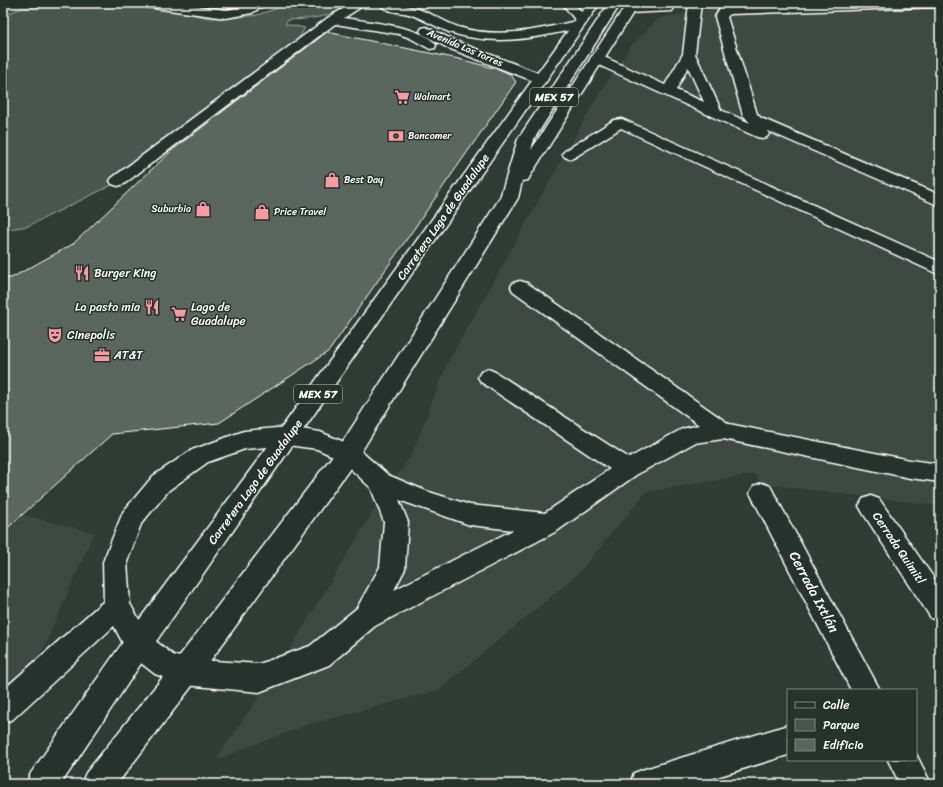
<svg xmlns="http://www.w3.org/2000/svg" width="943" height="787" font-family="Sriracha,sans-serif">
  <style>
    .built { fill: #3c4842 }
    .green { fill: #4a544f; stroke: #a4aaa7 }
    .building { fill: #5b6661; stroke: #fff }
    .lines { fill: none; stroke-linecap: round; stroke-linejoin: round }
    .minor-casing { stroke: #fff; stroke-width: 3 }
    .major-casing { stroke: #fff; stroke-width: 3 }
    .minor { fill: #26332d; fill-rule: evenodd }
    .major { fill: #26332d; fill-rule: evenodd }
    .labels { text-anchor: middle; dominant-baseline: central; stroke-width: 3; stroke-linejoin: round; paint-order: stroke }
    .far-street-label { font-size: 10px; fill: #fff; stroke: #26332d }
    .far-poi-label { font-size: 10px; fill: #fff; stroke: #26332d; text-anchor: start }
    .shield { fill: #26332d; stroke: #bec2c0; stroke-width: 1 }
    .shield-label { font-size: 11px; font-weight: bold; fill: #fff }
    .street-label { font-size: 12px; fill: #fff; stroke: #26332d }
    .poi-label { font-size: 12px; fill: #fff; stroke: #26332d; text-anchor: start }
    .near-street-label { font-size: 14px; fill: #fff; stroke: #26332d }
  </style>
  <rect width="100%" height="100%" fill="#2f3b35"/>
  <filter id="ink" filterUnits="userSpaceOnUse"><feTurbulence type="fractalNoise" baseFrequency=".025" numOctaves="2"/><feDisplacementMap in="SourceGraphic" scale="8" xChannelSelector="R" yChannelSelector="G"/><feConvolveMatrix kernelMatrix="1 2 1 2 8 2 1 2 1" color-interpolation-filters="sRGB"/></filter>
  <g filter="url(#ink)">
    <path class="built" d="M3 3H50L40 8H22L3 16Z
      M832 3H940V506L762 484 754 474 646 492 578 574 439 690 310 724 215 760 275 674 386 490 411 456 447 364 597 97 631 46 659 18 725 7Z
      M21 514 94 533 3 742V532Z"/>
    <path class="green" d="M50 3H140L209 18H233L257 15 275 9 284 3H349C332 18 309 19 288 20L285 24 305 28 292 49 120 181 28 226 3 230V16L22 8H40Z"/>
    <path class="building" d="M327 32 459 59 501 70 510 74 516 82 329 351 219 423 112 434 3 532V278H11L73 244 171 151Z"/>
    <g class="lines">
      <g class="minor-casing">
        <path id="minor" d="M141 3H173L226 10 245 7 252 3H267L252 13 226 18 147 7 143 5Z
          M353 3H367L344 18C367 22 423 26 436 45L435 48 430 49 410 38 399 34 335 24 124 184 118 186 112 184 110 181 112 178 329 17Z
          M379 3C392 3 409 6 421 10 434 15 445 22 458 27 497 39 538 30 576 21L562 3H574L588 20 583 27C538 38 494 47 449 32 436 27 425 20 412 15 401 11 387 14 379 3Z
          M689 3H701L695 54 721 110 750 123 743 115 715 17 720 8 730 6 833 3H940V7L730 14 727 17 757 114 761 118 940 195V206L768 131 769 134 767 137 762 138 757 137 592 62 590 59 592 56H602L665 85 683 54ZM688 67 704 102 676 90Z
          M668 4 672 5 674 8 672 11 629 13 625 12 623 9 625 6 629 5Z
          M426 27 458 42 546 76 548 79 546 82H536L448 48 422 34 420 31 422 28Z
          M622 119 940 262V275L621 128 575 157 570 159 565 157 562 154 565 151 614 120Z
          M520 281 527 283 729 424 910 460 940 464V482L910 478 723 439 694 443 636 475 557 531 375 626 329 665 259 692 185 685 155 674 128 653 114 626 13 719 3 723V690L104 601 103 562 123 512 153 476 192 450 244 431 288 427 320 432 356 447 388 475 426 491 470 505 545 513 610 469 481 382 478 377 481 372 488 369 495 372 629 458 682 429 699 425 513 291 511 287 513 283ZM288 445 317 449 340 459 371 488 384 522 380 567 357 608 310 646 259 664 185 659 173 655 148 635 130 604 127 562 141 524 169 490 208 462 245 449ZM399 500 470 525 513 530 394 590 405 569 408 522Z
          M762 483 770 486 880 690H851L750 493 754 486Z
          M871 496 879 499 940 587V621L931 618 863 513 859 506 863 499Z
          M788 725V755L694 784H630L634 773 645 769Z
          M916 754 931 784H900L888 760H916Z"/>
      </g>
      <g class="major-casing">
        <path id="major" d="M588 3H600L148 653 61 784H26L31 773 128 635 280 430Z
          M609 3H621L534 139 531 150 627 3H639L530 176 528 180 522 181 518 198 356 460 195 682 117 784H81L86 773 175 662 340 446 500 198 518 139Z"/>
      </g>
      <use href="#minor" class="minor"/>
      <use href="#major" class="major"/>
    </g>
  </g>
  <defs>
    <g id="supermarket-bare" transform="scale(1.2)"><path d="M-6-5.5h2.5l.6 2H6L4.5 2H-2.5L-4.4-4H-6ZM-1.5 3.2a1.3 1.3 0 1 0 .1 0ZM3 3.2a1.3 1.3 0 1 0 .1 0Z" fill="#ff9aa2" stroke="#26332d" stroke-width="2.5" paint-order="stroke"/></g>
    <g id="bank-bare" transform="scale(1.2)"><path d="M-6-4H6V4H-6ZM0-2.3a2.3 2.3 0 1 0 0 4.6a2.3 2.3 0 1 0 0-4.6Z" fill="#ff9aa2" stroke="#26332d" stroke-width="2.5" paint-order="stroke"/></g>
    <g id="shop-bare" transform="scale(1.2)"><path d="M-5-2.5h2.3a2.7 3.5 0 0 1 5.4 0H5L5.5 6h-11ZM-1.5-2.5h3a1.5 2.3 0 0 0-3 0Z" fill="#ff9aa2" stroke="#26332d" stroke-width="2.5" paint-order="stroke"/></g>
    <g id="restaurant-bare" transform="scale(1.2)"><path d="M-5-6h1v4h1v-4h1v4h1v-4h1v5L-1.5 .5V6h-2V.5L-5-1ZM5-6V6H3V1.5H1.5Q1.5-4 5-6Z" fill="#ff9aa2" stroke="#26332d" stroke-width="2.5" paint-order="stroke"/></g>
    <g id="theatre-bare" transform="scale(1.2)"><path d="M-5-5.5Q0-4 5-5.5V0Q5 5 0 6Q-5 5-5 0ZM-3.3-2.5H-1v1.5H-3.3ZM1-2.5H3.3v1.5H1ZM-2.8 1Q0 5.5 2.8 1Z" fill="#ff9aa2" stroke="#26332d" stroke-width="2.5" paint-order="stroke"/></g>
    <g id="office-bare" transform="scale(1.2)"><path d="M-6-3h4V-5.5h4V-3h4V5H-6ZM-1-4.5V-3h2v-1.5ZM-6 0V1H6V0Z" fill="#ff9aa2" stroke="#26332d" stroke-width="2.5" paint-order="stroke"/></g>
  </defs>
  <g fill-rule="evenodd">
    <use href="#supermarket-bare" x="402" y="97"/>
    <use href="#bank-bare" x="396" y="136"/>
    <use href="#shop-bare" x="332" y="180"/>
    <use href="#shop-bare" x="203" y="209"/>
    <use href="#shop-bare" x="262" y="212"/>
    <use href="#restaurant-bare" x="82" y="273"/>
    <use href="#restaurant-bare" x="152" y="307"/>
    <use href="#supermarket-bare" x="179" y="314"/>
    <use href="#theatre-bare" x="55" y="335"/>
    <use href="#office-bare" x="102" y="355"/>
  </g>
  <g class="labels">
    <g class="far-street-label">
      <text transform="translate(465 48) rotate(23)">Avenida Las Torres</text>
    </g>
    <g class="far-poi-label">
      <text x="414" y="97">Walmart</text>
      <text x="408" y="136">Bancomer</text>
      <text x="344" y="180">Best Day</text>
      <text x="191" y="209" text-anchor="end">Suburbia</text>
      <text x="274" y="212">Price Travel</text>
    </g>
    <g class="shield">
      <rect x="530" y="88" width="48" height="18" rx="3"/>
      <rect x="294" y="385" width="48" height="18" rx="3"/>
    </g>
    <g class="shield-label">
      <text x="554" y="97">MEX 57</text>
      <text x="318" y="394">MEX 57</text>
    </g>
    <g class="street-label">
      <text transform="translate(443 217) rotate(-55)">Carretera Lago de Guadalupe</text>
      <text transform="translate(255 482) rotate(-54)">Carretera Lago de Guadalupe</text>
      <text transform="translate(899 548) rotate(56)">Cerrada Quimitl</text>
    </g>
    <g class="poi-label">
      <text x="94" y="273">Burger King</text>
      <text x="140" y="307" text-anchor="end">La pasta mia</text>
      <text x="191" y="307">Lago de<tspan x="191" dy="14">Guadalupe</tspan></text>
      <text x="67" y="335">Cinepolis</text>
      <text x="114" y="355">AT&amp;T</text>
    </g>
    <g class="near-street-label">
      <text transform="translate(814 592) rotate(62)">Cerrada Ixtlán</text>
    </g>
  </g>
  <rect width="943" height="787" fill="none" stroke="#26332d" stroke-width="16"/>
  <rect x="8" y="8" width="927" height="771" fill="none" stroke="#fff" stroke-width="1.5" filter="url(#ink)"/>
  <rect x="787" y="689" width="130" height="72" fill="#26332d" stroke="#7d8581"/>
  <rect x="795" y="702" width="20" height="6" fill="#26332d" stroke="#7d8581"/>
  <text x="823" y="709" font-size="12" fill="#ffffff">Calle</text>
  <rect x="795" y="719" width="20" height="12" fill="#4a544f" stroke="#7d8581"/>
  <text x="823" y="729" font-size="12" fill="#ffffff">Parque</text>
  <rect x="795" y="739" width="20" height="12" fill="#5b6661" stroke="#7d8581"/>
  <text x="823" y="749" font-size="12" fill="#ffffff">Edificio</text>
</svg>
